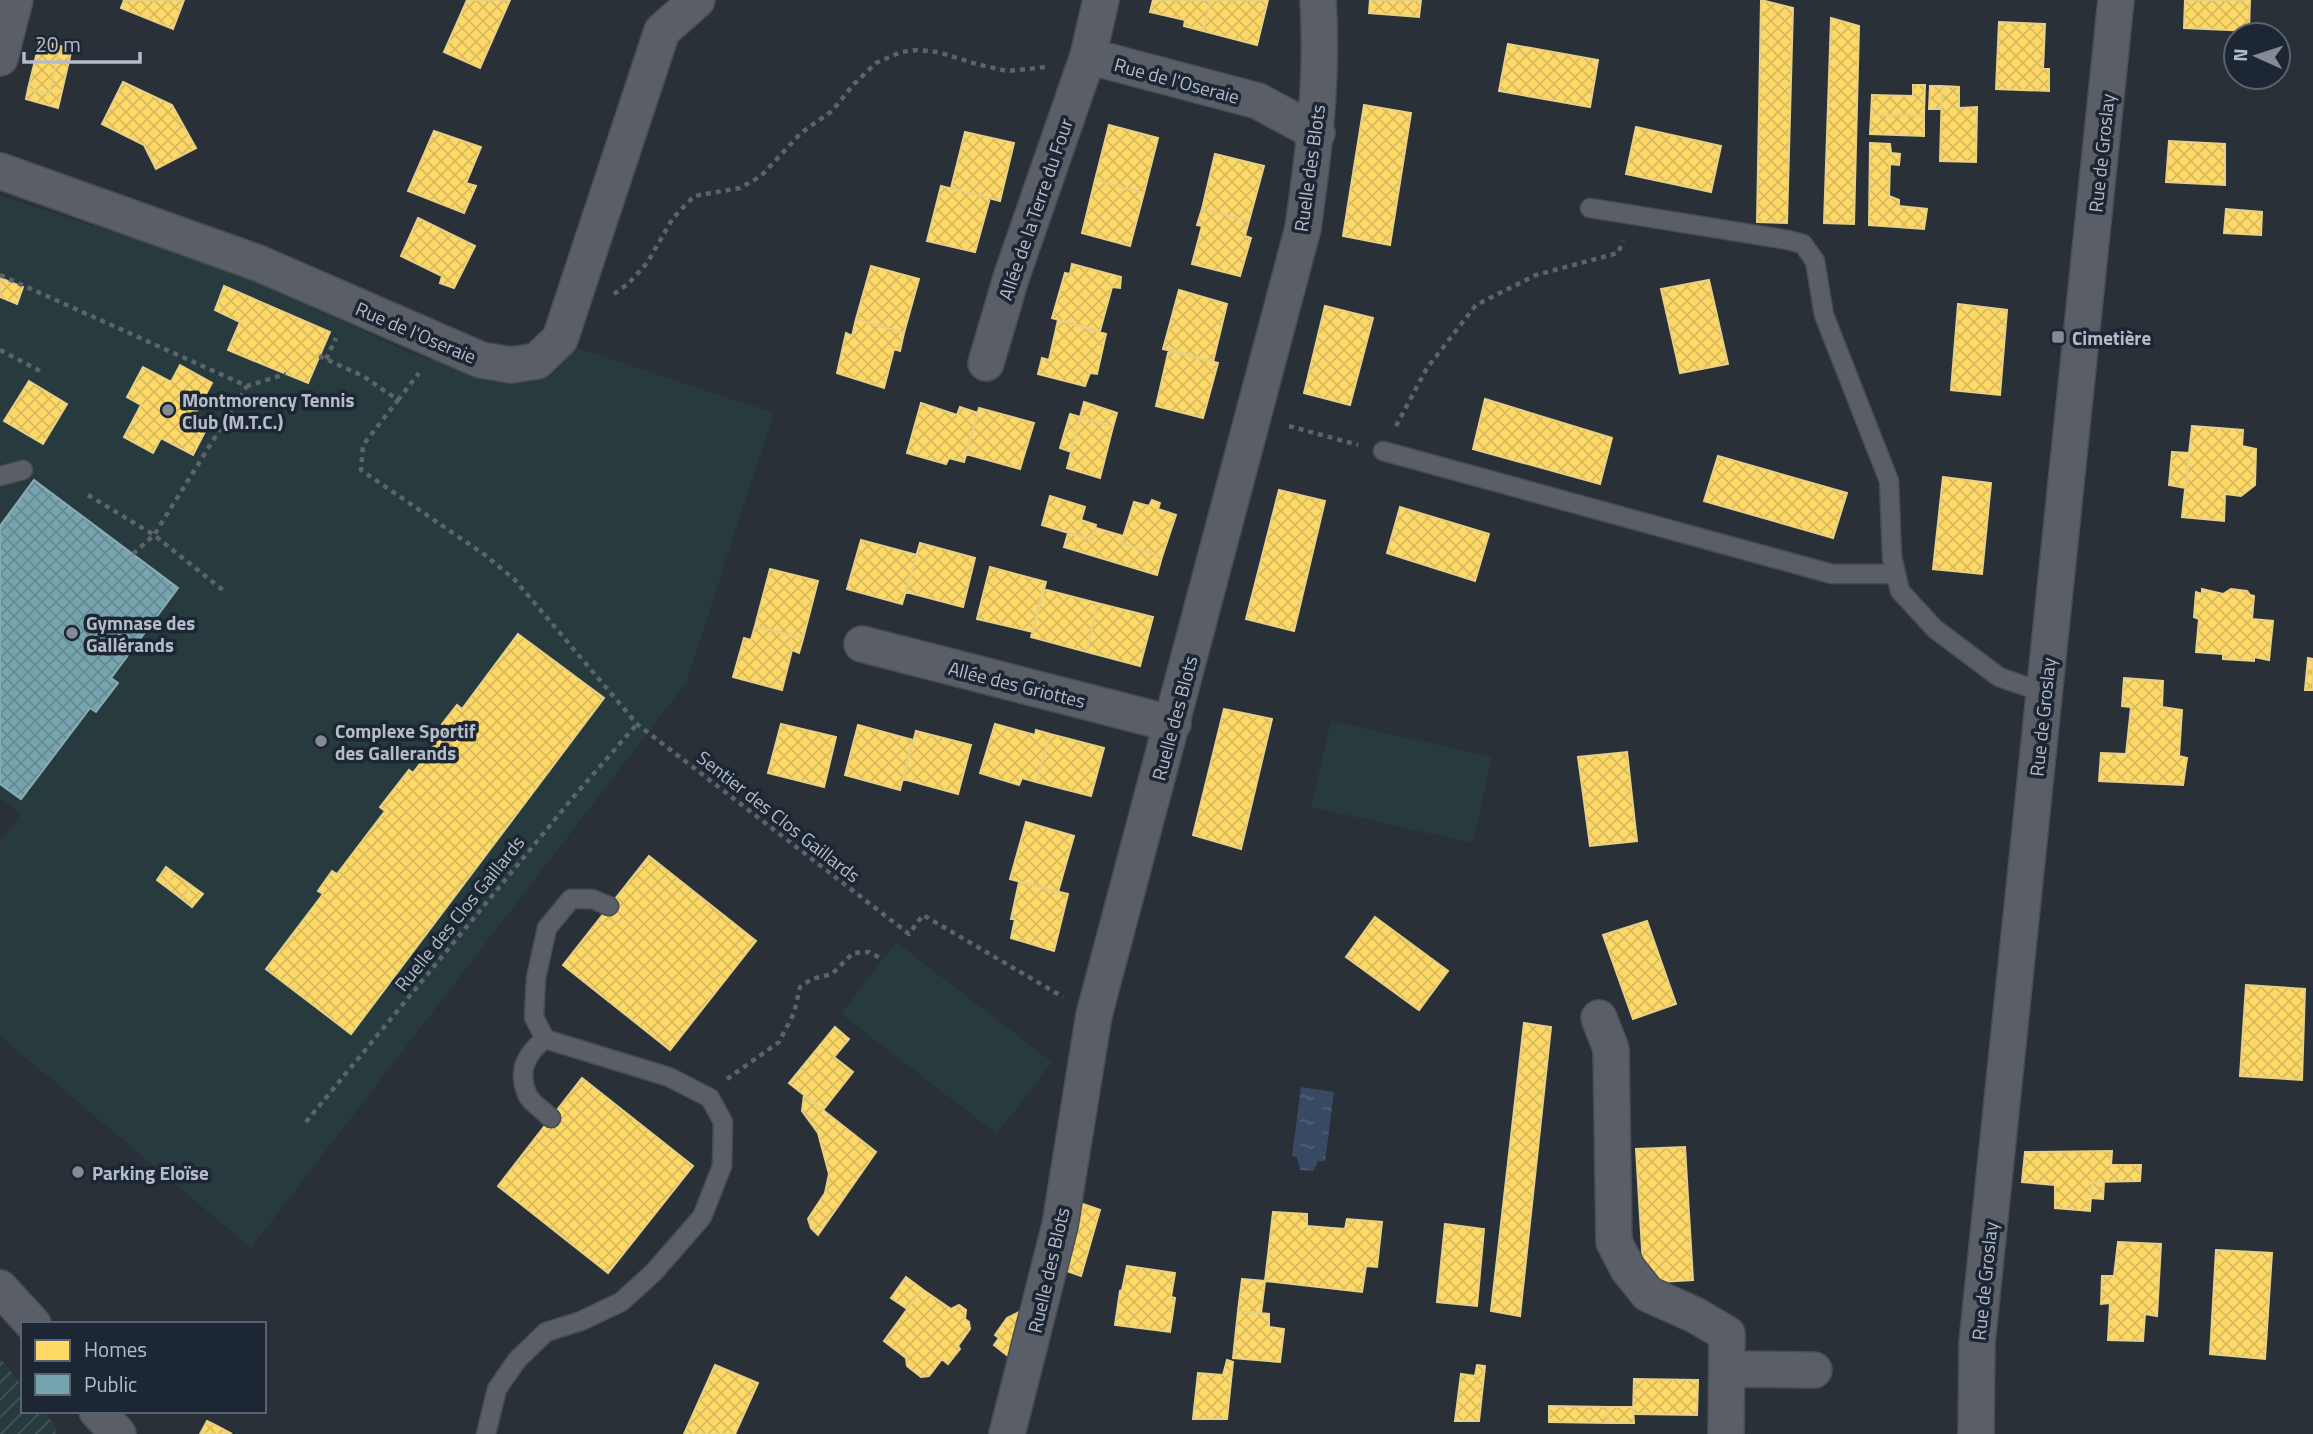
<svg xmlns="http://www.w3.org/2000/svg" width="2313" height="1434" font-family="'Titillium Web',sans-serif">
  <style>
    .park { fill: #273a3e }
    .garden { fill: url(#garden-furrows) }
    .water { fill: url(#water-ripples) }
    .homes { fill: url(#homes-cross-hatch); stroke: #e8d084; stroke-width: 2 }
    .public { fill: url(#public-cross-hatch); stroke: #89acb7; stroke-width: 2 }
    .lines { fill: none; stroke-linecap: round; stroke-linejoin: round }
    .lane-casing { stroke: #484c53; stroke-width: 21 }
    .street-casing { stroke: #484c53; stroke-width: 38 }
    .path { stroke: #5d636a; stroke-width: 4.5; stroke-dasharray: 5 5; stroke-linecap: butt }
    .lane { stroke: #5a5e66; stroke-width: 18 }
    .street { stroke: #5a5e66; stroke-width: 35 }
    .poi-dot { fill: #848b96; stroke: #1d2633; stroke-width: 2.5 }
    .labels { text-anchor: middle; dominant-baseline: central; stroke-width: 7; stroke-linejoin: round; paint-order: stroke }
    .street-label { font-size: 19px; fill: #b4bcc9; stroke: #1d2633 }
    .poi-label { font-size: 19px; font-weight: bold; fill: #b4bcc9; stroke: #1d2633; text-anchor: start }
  </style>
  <defs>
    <pattern id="garden-furrows" width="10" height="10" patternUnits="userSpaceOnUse" patternTransform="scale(1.75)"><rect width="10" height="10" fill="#273a3e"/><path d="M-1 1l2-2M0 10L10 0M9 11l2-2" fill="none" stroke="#445559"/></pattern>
    <pattern id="water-ripples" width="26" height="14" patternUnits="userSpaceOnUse" patternTransform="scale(1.75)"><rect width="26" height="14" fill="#384963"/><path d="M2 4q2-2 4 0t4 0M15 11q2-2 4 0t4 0" fill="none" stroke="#526178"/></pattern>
    <pattern id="homes-cross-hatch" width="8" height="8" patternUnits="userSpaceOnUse" patternTransform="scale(1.75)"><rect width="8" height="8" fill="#ffd966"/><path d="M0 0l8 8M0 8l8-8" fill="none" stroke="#d7b95e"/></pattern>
    <pattern id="public-cross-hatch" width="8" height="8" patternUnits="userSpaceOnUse" patternTransform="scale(1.75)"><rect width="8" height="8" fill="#76a5af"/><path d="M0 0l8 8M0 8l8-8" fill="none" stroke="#668a92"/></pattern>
  </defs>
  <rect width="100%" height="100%" fill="#2a3038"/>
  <path class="park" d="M0 196 219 265 413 354 515 384 548 377 558 369 571 346 774 413 686 683 251 1248 0 1036V843L21 813 0 798Z
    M1331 721 1492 757 1473 843 1311 807Z
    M896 942 1052 1062 997 1134 841 1014Z"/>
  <path class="garden" d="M0 1358 23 1386V1411H44L55 1425 56 1434H0Z"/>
  <path class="water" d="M1301 1087 1334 1092 1325 1161H1318L1313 1171 1300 1170 1297 1157 1292 1156Z"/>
  <path class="homes" d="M124 0H184L173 29 121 8Z
    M467 0H510L480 68 444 52Z
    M1153 0H1211L1203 31 1184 26 1185 20 1150 12Z
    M1211 0H1268L1257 45 1203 31Z
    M1370 0H1421L1419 17 1369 13Z
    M1761 0 1793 8 1787 223 1757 222Z
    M2185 0H2250L2249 31 2184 28Z
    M1831 18 1859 26 1854 224 1824 223Z
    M1999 22 2045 24 2043 69H2049V91L1996 89Z
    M40 40 60 46 49 94 28 89Z
    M1508 44 1598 60 1590 107 1499 91Z
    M60 46 72 48 58 108 26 99 28 89 49 94Z
    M123 82 172 105 196 148 156 169 144 145 102 124Z
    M1913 85H1925L1924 115H1871L1872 95 1913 96Z
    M1930 86H1942L1941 109H1929Z
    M1942 86 1959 87V108L1977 107 1976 162 1940 161Z
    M1364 105 1411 113 1390 245 1343 236Z
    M1871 115H1924V136L1870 134Z
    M1109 125 1158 138 1144 193 1095 180Z
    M1636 127 1721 146 1711 192 1626 174Z
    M434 131 481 147 466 183 476 186 464 213 408 191Z
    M965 132 1014 143 1000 201 951 188Z
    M2169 141 2225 144V185L2166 182Z
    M1870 143 1890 144 1891 153 1900 154 1899 165 1890 164 1889 196 1899 200V206L1927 209 1924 229 1869 225Z
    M1215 154 1264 166 1249 221 1202 209Z
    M1095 180 1144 193 1130 246 1082 233Z
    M941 186 990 198 975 252 927 241Z
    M1202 209 1249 221 1245 236 1251 238 1240 276 1192 264 1202 226 1197 225Z
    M2226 209 2262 212 2261 235 2224 233Z
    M418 218 475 246 454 288 440 283 442 276 401 256Z
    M1072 264 1121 277 1120 288 1112 287 1100 331 1052 318 1065 273 1070 274Z
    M871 266 919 279 904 333 856 319Z
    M0 278 23 287 17 304 0 297Z
    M1709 280 1728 364 1680 373 1661 289Z
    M224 286 330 332 308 383 228 350 240 322 215 310Z
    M1179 290 1227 304 1213 362 1163 349Z
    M1958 304 2007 310 2000 395 1951 390Z
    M1325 306 1373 318 1350 405 1304 393Z
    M856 319 904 333 900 351 894 349 884 388 837 373 846 333 852 336Z
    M1058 320 1106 334 1097 374 1090 373 1085 386 1038 374 1042 358 1049 360Z
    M1169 349 1218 363 1203 418 1156 406Z
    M180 365 212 383 195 414 210 422 193 455 161 438 153 453 124 437 141 405 127 397 143 367 171 382Z
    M29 381 67 404 43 444 4 421Z
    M1485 399 1612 438 1600 484 1473 449Z
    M1084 402 1117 413 1113 427 1080 417Z
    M921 403 957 415 960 407 978 413 964 462 949 458 946 464 907 453Z
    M979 408 1034 423 1020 469 966 454Z
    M1070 414 1080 417 1071 452 1060 448Z
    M1080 417 1113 427 1100 478 1067 468Z
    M2192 426 2243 430 2242 446 2256 449 2255 485 2241 496 2225 494 2224 521 2182 517Z
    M2172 452 2189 453 2186 488 2169 485Z
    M1718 456 1847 493 1833 538 1704 501Z
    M1943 477 1991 483 1982 574 1933 569Z
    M1279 490 1325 501 1294 631 1246 619Z
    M1050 496 1085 507 1081 520 1096 525 1092 540 1042 525Z
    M1152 500 1160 503 1158 509 1176 515 1162 557 1121 543 1134 502 1149 506Z
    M1400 507 1489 534 1475 581 1387 553Z
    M1096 528 1123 536 1121 543 1162 557 1157 575 1064 547 1068 533 1092 540Z
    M861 540 917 555 902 604 847 589Z
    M920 543 975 558 963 607 906 592Z
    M990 567 1046 582 1033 632 977 619Z
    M770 569 818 581 803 639 755 626Z
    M1043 589 1097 603 1087 652 1031 637Z
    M2202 589 2223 594 2231 589 2247 591 2250 595 2254 596 2252 619 2273 621 2269 660 2254 657V661L2223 659V654L2196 652 2199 619 2194 617 2196 592 2202 594Z
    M1097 603 1153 617 1140 666 1087 652Z
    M755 626 803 639 799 653 792 650 782 690 733 677 744 638 751 640Z
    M518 634 604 698 351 1034 266 969 323 894 318 891 332 871 337 874 385 811 380 807 409 770 413 773 447 728 442 724 457 705 462 709Z
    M2308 658 2313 659V690H2305Z
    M2124 678 2163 681 2162 707 2182 710 2179 756 2187 758 2183 785 2099 781 2101 753 2126 754 2131 707 2122 706Z
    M1224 709 1272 719 1241 849 1193 835Z
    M781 724 836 737 824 787 768 773Z
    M995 724 1035 735 1036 730 1050 734 1036 782 1022 778 1019 785 980 773Z
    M858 725 913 740 900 790 845 775Z
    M916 731 971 745 958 794 903 779Z
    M1050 734 1104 748 1091 796 1036 782Z
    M1627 752 1637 841 1590 846 1578 757Z
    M1026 822 1074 836 1058 892 1010 879Z
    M649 856 756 941 670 1050 563 965Z
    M166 867 174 873 165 886 157 880Z
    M174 873 192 886 182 899 165 886Z
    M1019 882 1068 894 1054 951 1011 938 1015 919H1011Z
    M192 886 203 894 192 907 182 899Z
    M1375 917 1448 971 1419 1010 1346 957Z
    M1647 921 1676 1004 1633 1019 1603 935Z
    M2246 985 2305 989 2302 1080 2240 1076Z
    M1524 1023 1551 1027 1520 1316 1491 1311Z
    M835 1027 849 1039 834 1057 853 1072 823 1110 789 1083Z
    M582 1078 693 1166 608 1273 498 1186Z
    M804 1095 876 1152 818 1235 811 1228 808 1219 825 1193 829 1174 818 1133 802 1111Z
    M1685 1147 1693 1280 1644 1283 1636 1149Z
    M2112 1151 2111 1165H2141L2140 1181 2092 1182 2090 1211 2055 1208V1185L2022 1182 2025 1152Z
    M2092 1182H2104L2103 1199 2091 1198Z
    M1080 1203 1100 1210 1081 1276 1061 1269Z
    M1273 1212 1307 1214V1226L1345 1229 1347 1219 1382 1222 1377 1267 1366 1266 1362 1292 1265 1281Z
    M1445 1224 1484 1229 1477 1306 1437 1302Z
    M2118 1242 2161 1244 2157 1316 2145 1314 2143 1341 2108 1340 2110 1303 2101 1304 2102 1276H2114Z
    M2216 1250 2272 1253 2265 1359 2210 1354Z
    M1127 1266 1175 1273 1171 1297 1175 1298 1170 1332 1115 1325 1120 1291 1122 1290Z
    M906 1277 922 1289 907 1309 891 1298Z
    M1242 1279 1265 1281 1261 1314 1238 1311Z
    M922 1289 951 1309 959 1305 966 1310 965 1319 969 1322 970 1329 958 1346 960 1349 948 1364 942 1359 929 1376 921 1377 907 1366 906 1358 884 1341Z
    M1238 1311 1269 1314V1327L1284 1329 1280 1362 1233 1358Z
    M1019 1312 1025 1316 1013 1360 994 1345 999 1338 995 1335 1007 1318Z
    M1227 1360 1233 1362 1227 1419H1193L1198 1373 1223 1375Z
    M715 1365 758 1383 735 1434H684Z
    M1477 1365 1485 1366 1479 1421H1455L1461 1374 1475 1376Z
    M1634 1379 1698 1380 1697 1415 1633 1414Z
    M1549 1406 1608 1407V1423L1549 1422Z
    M1608 1407H1633L1634 1423H1608Z
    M207 1421 217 1426 232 1434H200Z"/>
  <path class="public" d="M34 480 178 588 111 678 118 683 96 712 90 708 21 799 0 784V526Z"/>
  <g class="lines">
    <g class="lane-casing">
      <path id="lane" d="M1590 208 1788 240 1803 244 1815 261 1824 315 1889 481 1892 557 1900 591 1935 629 1999 677 2045 693
        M1383 451 1832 574H1896
        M0 476 23 470
        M545 1039C527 1053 517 1070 527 1094 530 1102 544 1111 551 1118
        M486 1434 497 1389 517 1360 546 1332 581 1321 621 1302 654 1272 702 1217 722 1166 723 1122 710 1098 669 1077 545 1039 534 1017 536 978 547 928 571 899H592L609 906"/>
    </g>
    <g class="street-casing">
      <path id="street" d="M1101 0 1088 56 1258 101 1317 133
        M0 58 15 0
        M0 171 258 263 481 360 511 365 537 361 560 339 662 31 697 0
        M986 363 1011 278 1088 56
        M862 644 1173 724
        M1599 1018 1611 1049 1614 1242 1628 1269 1648 1294 1695 1315 1727 1334 1726 1434
        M0 1288 33 1324
        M1727 1369 1814 1370
        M97 1411 118 1434
        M1007 1434 1060 1225 1094 1015 1303 228C1314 151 1323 77 1318 0
        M1976 1434 1977 1343 2116 0"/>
    </g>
    <path class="path" d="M0 275 247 386 286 374
      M614 294 628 284 647 263 673 218 694 196 740 188 761 176 801 133 832 111 854 84 876 63 901 52 917 50 938 52 976 64 1007 71 1046 67
      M0 350 40 371
      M319 356 363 376 398 400 363 445 361 470 485 555 515 580 637 724 909 934 923 915 1063 997
      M326 359 336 338
      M398 400 419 373
      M1289 426 1358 445
      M1396 426 1427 368 1476 305 1536 275 1618 253 1623 241
      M88 495 154 535 224 591
      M133 554 154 535 247 386
      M727 1079 779 1042 794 1013 800 987 812 979 832 974 853 953 869 952 882 959
      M306 1122 575 795 637 724"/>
    <use href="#lane" class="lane"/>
    <use href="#street" class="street"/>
  </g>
  <g class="poi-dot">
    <rect x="2051" y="330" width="14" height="14" rx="3.5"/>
    <circle cx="168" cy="410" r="7"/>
    <circle cx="72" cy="633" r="7"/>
    <circle cx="321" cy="741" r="7"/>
    <circle cx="78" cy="1172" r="7"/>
  </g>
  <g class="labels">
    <g class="street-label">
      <text transform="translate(1177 80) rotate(15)">Rue de l'Oseraie</text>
      <text transform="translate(2101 153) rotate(-84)">Rue de Groslay</text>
      <text transform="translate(1309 168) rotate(-82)">Ruelle des Blots</text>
      <text transform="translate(1035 209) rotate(-71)">Allée de la Terre du Four</text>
      <text transform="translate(416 332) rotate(23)">Rue de l'Oseraie</text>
      <text transform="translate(1017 684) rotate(14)">Allée des Griottes</text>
      <text transform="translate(2042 717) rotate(-84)">Rue de Groslay</text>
      <text transform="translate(1174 718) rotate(-75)">Ruelle des Blots</text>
      <text transform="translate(779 816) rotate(38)">Sentier des Clos Gaillards</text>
      <text transform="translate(459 913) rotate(-51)">Ruelle des Clos Gaillards</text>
      <text transform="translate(1048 1270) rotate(-77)">Ruelle des Blots</text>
      <text transform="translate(1984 1281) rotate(-84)">Rue de Groslay</text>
    </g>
    <g class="poi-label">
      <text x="2072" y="337">Cimetière</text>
      <text x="182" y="399">Montmorency Tennis<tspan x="182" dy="22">Club (M.T.C.)</tspan></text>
      <text x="86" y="622">Gymnase des<tspan x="86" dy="22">Gallérands</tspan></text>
      <text x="335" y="730">Complexe Sportif<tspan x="335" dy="22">des Gallerands</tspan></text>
      <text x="92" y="1172">Parking Eloïse</text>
    </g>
  </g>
  <rect x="21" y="1322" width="245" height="91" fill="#1d2633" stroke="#59626f" stroke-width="2"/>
  <rect x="35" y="1340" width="35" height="21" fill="#ffd966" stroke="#59626f" stroke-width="2"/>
  <text x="84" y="1357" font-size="21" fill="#b4bcc9">Homes</text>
  <rect x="35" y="1374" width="35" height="21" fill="#76a5af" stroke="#59626f" stroke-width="2"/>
  <text x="84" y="1392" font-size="21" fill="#b4bcc9">Public</text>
  <g transform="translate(2257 56) rotate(273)"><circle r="33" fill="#1d2633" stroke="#59626f" stroke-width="2"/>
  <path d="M0-5L12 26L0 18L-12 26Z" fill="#848b96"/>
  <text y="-10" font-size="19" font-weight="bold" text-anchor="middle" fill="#b4bcc9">N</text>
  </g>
  <path d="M24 52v10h116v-10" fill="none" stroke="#b4bcc9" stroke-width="3.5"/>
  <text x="35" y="52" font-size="21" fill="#b4bcc9" stroke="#1d2633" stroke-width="5" paint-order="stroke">20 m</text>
</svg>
